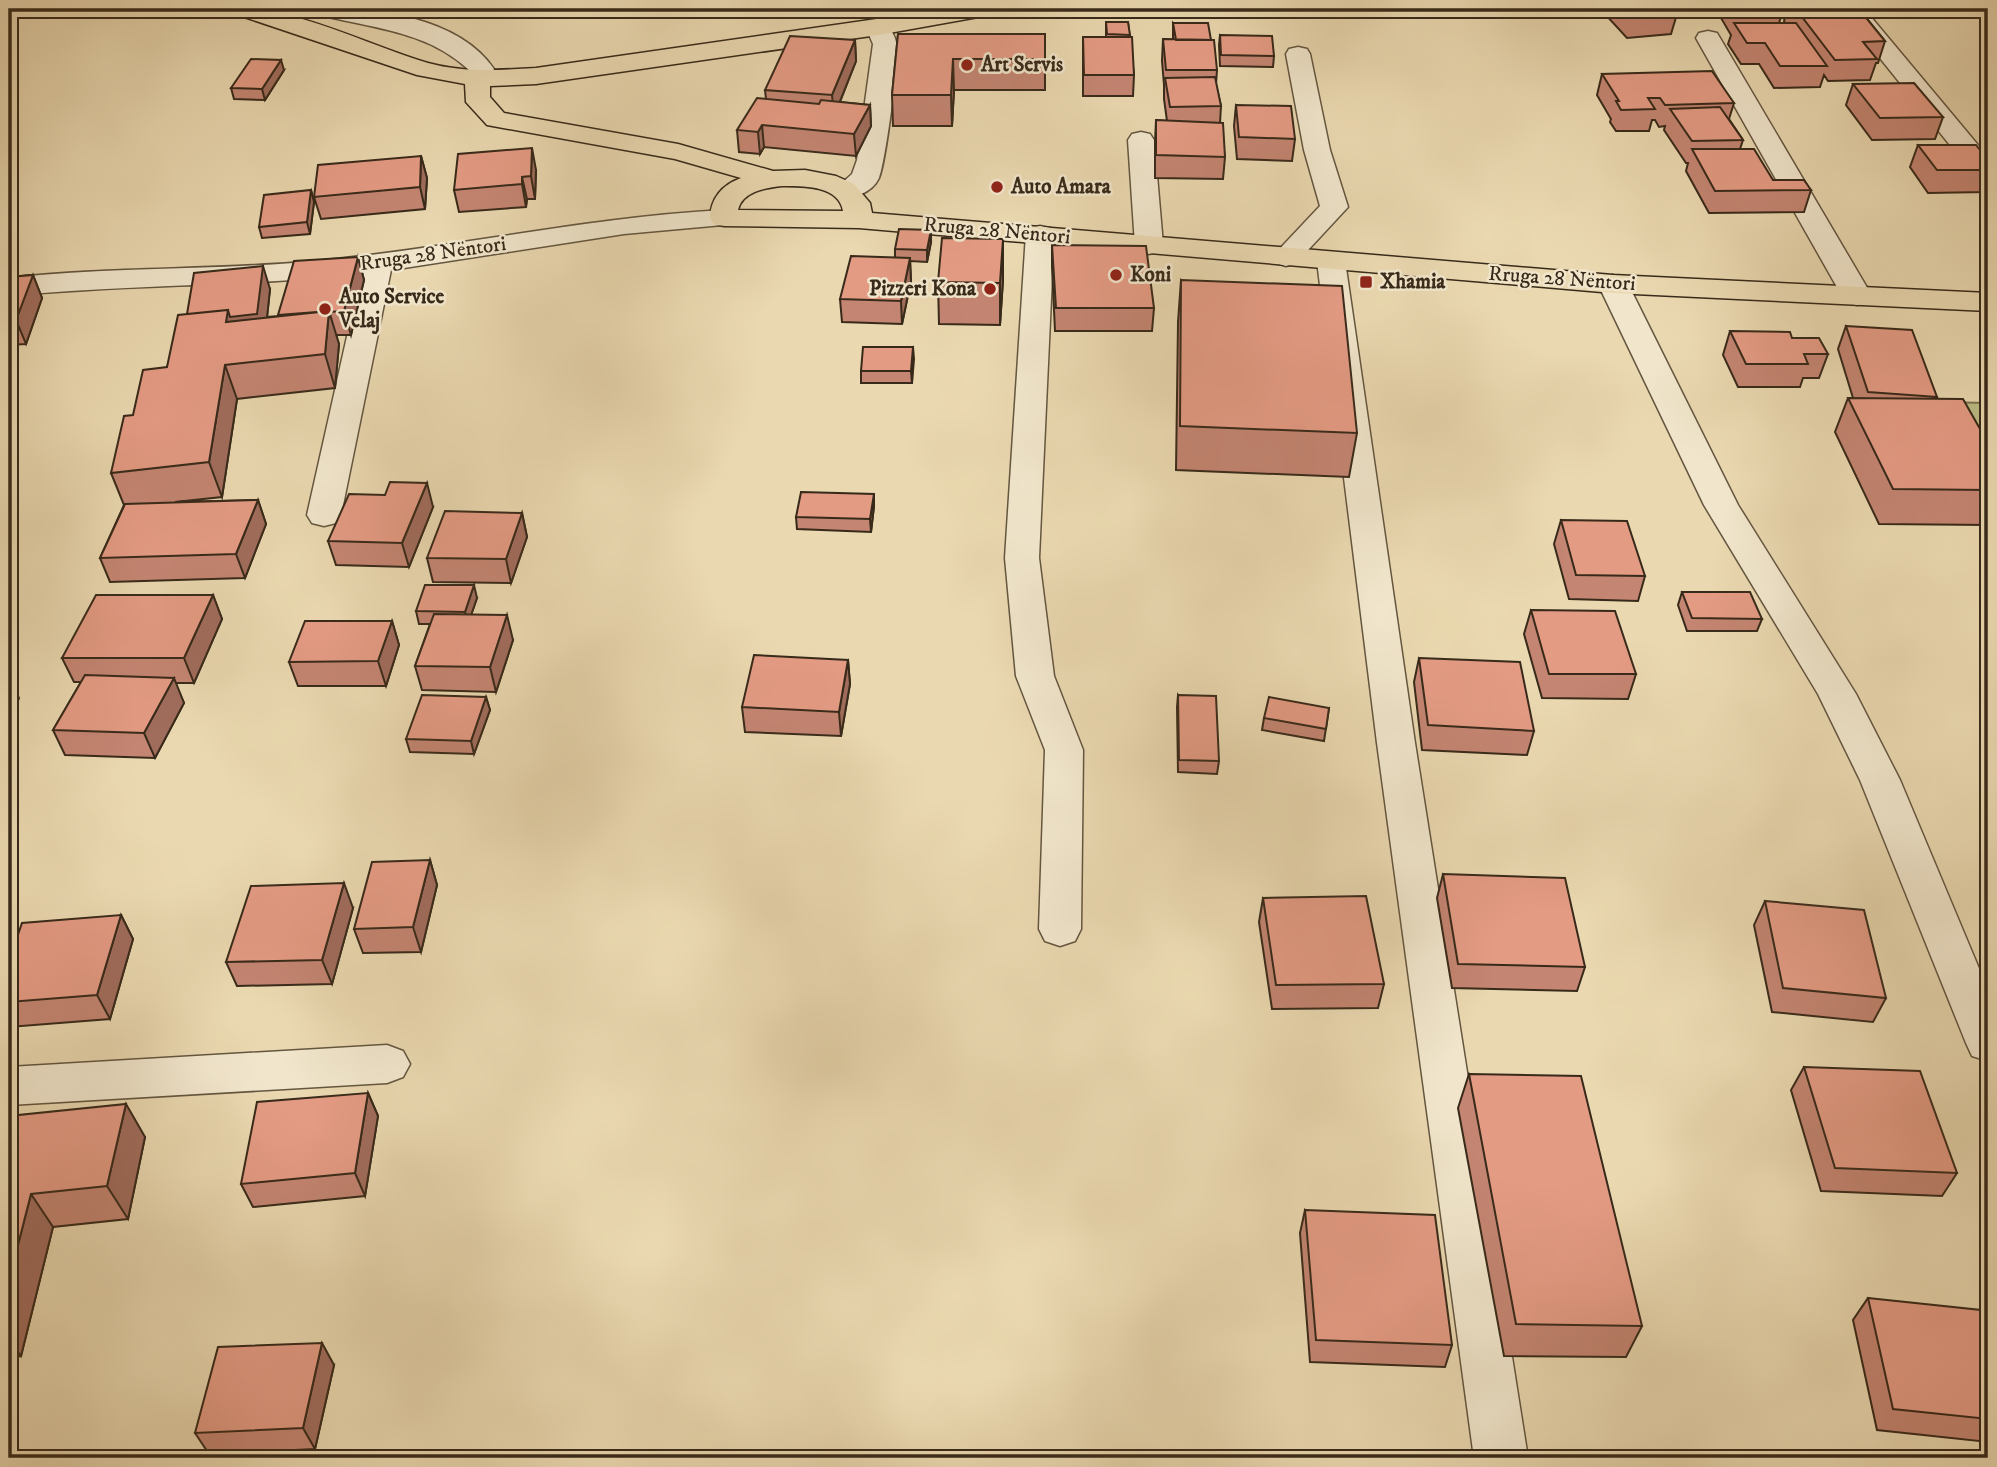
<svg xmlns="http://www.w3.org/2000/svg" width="1997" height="1467" font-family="'IM FELL DW Pica',serif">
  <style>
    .green { fill: #bcbd87; stroke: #7a7450; stroke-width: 2 }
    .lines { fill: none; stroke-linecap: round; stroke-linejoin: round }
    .minor-casing { stroke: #645640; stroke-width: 3 }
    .major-casing { stroke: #382a1a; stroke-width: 3 }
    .minor { fill: #f1e6cc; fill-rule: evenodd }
    .major { fill: #ead8b0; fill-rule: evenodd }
    .wall { fill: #c48572; stroke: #382a1a; stroke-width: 2 }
    .shaded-wall { fill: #a06c5c; stroke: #382a1a; stroke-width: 2 }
    .building { fill: #e49b84; stroke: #382a1a; stroke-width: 2 }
    .poi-dot { fill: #8f2418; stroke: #f1e6cc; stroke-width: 2.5 }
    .labels { text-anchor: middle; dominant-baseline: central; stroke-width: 5; stroke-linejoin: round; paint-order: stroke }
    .far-poi-label { font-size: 21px; font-weight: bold; fill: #382a1a; stroke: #f1e6cc; text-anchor: start }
    .far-street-label { font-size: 21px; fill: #382a1a; stroke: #f1e6cc }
  </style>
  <rect width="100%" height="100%" fill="#ead8b0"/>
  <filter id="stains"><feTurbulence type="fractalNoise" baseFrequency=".00286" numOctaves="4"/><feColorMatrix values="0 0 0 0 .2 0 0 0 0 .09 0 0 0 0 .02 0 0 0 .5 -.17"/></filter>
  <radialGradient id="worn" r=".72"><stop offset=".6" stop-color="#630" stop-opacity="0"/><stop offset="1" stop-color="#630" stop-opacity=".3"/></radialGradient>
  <path class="green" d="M1940 402 1988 403V495Z"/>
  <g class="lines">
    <g class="minor-casing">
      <path id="minor" d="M312 9C370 6 458 16 494 69L488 84H470L466 79 469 70C426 30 370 28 316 14Z
        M1863 15 1871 17 1988 157V182L1978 180 1855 27 1851 22 1855 17Z
        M878 21 887 23C890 28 895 36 896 42 900 56 885 164 879 178 872 193 852 200 837 197L833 191 852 174 857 160 873 44 866 28 869 23Z
        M1708 31 1717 33 1720 38 1872 296 1867 302 1857 305 1847 302 1842 296 1696 38 1699 33Z
        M1298 47 1307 49 1310 54 1330 150 1348 207 1296 263 1286 266 1276 263 1272 257 1320 206 1304 150 1286 54 1289 49Z
        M1141 132 1150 134 1154 140 1163 245 1159 251 1149 254 1139 251 1135 245 1128 140 1132 134Z
        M724 210 734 212 738 218 734 224 624 234 391 270 341 515 336 523 324 526 312 523 307 515 361 274C244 287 126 284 9 296V278C114 266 220 271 326 260 459 247 590 217 724 210Z
        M1040 226 1050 228 1054 234 1039 558 1054 676 1083 750 1081 929 1075 941 1060 946 1045 941 1039 929 1045 750 1016 676 1005 558 1026 234 1030 228Z
        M1331 252 1341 255 1345 261 1415 743 1528 1458H1474L1377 743 1317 261 1321 255Z
        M1613 275 1623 278 1628 284 1738 505 1856 694 1900 780 1988 990V1061L1972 1056 1966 1043 1860 780 1818 694 1704 505 1598 284 1603 278Z
        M387 1045 403 1051 410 1064 403 1077 387 1083 9 1105V1067Z"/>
    </g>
    <g class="major-casing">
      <path id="major" d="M231 9C296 6 366 45 428 63 464 73 499 70 536 68L946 9H996L992 14 984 16 878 35 536 84 490 86V97L504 113 678 144 773 171 805 170 836 176 854 184 870 203 872 213 1613 275 1988 293V311L1613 293 859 228 724 226 714 224 710 218C711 198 722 185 741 178L675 159 487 125 466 102 465 84 417 75 235 14ZM782 186C802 186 839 185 843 211L738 210C742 191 766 188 782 186Z"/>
    </g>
    <use href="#minor" class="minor"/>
    <use href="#major" class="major"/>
  </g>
  <path class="wall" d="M808 9H865L862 14 808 10Z
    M1605 9H1672L1677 14 1671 34 1627 38 1604 13Z
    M1724 9H1778L1782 14 1779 23H1785L1784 21 1787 9H1859L1885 41 1878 63H1876L1870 80 1828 81 1824 75 1820 87 1774 88 1759 64H1741L1728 44 1731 35 1721 18Z
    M1106 22H1128L1134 75 1133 96H1083V37H1106Z
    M1173 23 1217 70 1216 84 1221 106 1220 123 1225 157 1223 179 1155 178V142L1156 120 1167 121 1164 99V85L1162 61 1163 39 1173 40Z
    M898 34 1045 59V90H954L952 126H893L892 95Z
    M1220 35 1274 56 1273 67 1220 66 1219 45Z
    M855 40 856 61 840 102 870 105 871 126 856 156 764 147 760 154 739 152 737 130 766 99 765 90Z
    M284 70 265 100 234 99 231 88Z
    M1602 74 1734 103 1729 119 1743 140 1740 149 1773 180 1811 190 1804 212 1709 213 1686 171 1688 163H1686L1664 130 1665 126 1659 127 1655 120H1652L1649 131H1616L1610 122 1611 119 1597 95Z
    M1853 84 1943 117 1935 139 1872 140 1846 105Z
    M1236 105 1295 139 1292 161 1237 159 1234 126Z
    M1918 145 1988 160V188L1986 192 1928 193 1910 167Z
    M421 156 427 178 425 209 321 219 314 197Z
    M536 170 535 199H527L526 207 459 212 454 190Z
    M311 190 314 202 310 234 262 238 259 227Z
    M931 242 927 262 910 261 911 281 902 324 842 322 840 299 895 257V249Z
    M1052 245 1154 308 1152 331H1055L1052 267Z
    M358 257 364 280 351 335H336L339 344 335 388 237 399 222 497 175 502 258 500 266 524 245 578 110 582 100 558 124 505 111 473 167 367 187 314 270 289 267 317 278 316Z
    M33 275 42 298 26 344 9 345V277Z
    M1003 280 1000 325 939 324 938 282Z
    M1181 280 1357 433 1349 477 1176 470 1178 322Z
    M1846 326 1937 397 1936 399 1988 443V525L1879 524 1835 432 1848 398H1853L1838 349Z
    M1730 331 1792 338 1828 354 1819 378H1803L1800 387H1738L1723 355Z
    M913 347 912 383H861V371Z
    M874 506 871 532 797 529 796 517Z
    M433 507 409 567 336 565 328 541Z
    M522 513 527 537 511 583 433 582 427 558Z
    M1561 520 1645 576 1638 601 1569 599 1554 544Z
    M1682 592 1762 619 1757 631H1687L1678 605Z
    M213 595 222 619 194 683H175L184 703 155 758 65 755 53 730 81 682H74L62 658Z
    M477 598 471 615 513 640 496 692 422 690 415 666 430 624H419L416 611Z
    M1531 610 1636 674 1628 699 1542 698 1524 634Z
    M392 621 399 645 386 686H298L289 662Z
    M1419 658 1534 731 1527 755 1422 750 1414 682Z
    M848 660 850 684 841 736 745 732 742 707Z
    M1178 695 1219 761 1217 774 1178 772 1177 707Z
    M486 697 490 710 474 754 410 752 406 739Z
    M1329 708 1324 741 1262 730 1264 718Z
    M430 860 437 885 421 952 363 953 354 929Z
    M1443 874 1585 967 1577 991 1452 988 1437 898Z
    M1263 898 1384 984 1378 1008 1272 1009 1259 922Z
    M1765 901 1886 998 1873 1022 1772 1012 1754 925Z
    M353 908 332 984 237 986 226 962Z
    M121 915 133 939 110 1019 9 1027V961Z
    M1804 1067 1957 1173 1942 1196 1821 1191 1791 1090Z
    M1469 1074 1642 1326 1626 1357 1504 1356 1458 1108Z
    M368 1093 378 1116 365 1196 253 1207 241 1184Z
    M9 1116 145 1137 128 1219 53 1227 21 1356 9 1358Z
    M1305 1210 1452 1345 1445 1367 1310 1362 1300 1233Z
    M1868 1298 1988 1336V1442L1877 1430 1853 1320Z
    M334 1365 315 1449 209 1454 195 1433Z"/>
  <path class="shaded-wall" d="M855 40 856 61 834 116 832 95Z
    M953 59 954 90 952 126 951 95Z
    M281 60 284 70 265 100 262 89Z
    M870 105 871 126 856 156 854 134Z
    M762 125 764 147 760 154 758 132Z
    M532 148 536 170 535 199 531 176Z
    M421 156 427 178 425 209 420 187Z
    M522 177 527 199 526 207 522 184Z
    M311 190 314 202 310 234 307 222Z
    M931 230V242L927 262V250Z
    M1003 239V280L1000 325V283Z
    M358 257 364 280 351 335 344 311Z
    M910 258 911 281 902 324 901 301Z
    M263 266 270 289 265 337 194 345Z
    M33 275 42 298 26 344 16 320Z
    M329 311 339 344 335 388 325 354Z
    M913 347 914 359 912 383 911 371Z
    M225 365 237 399 222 497 209 462Z
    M427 483 433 507 409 567 402 543Z
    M874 494V506L871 532 870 519Z
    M258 500 266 524 245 578 236 554Z
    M522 513 527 537 511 583 506 559Z
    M474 585 477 598 468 624 465 612Z
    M213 595 222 619 194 683 184 658Z
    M507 615 513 640 496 692 490 667Z
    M392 621 399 645 386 686 378 661Z
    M848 660 850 684 841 736 839 712Z
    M9 678 19 698 9 725Z
    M174 678 184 703 155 758 144 733Z
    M486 697 490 710 474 754 471 741Z
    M430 860 437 885 421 952 413 927Z
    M344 883 353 908 332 984 322 960Z
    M121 915 133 939 110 1019 97 995Z
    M368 1093 378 1116 365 1196 355 1173Z
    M126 1104 145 1137 128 1219 107 1186Z
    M31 1194 53 1227 21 1356 9 1340V1280Z
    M322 1343 334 1365 315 1449 303 1428Z"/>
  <path class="building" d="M1624 9H1672L1677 14 1633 18Z
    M1734 9H1778L1782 14H1736Z
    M1796 9H1859L1885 41 1863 42 1877 59 1835 60Z
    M1106 22H1128L1130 35 1107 34Z
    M1173 23H1208L1211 40H1176Z
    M1734 23H1796L1827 66H1780L1765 43H1747Z
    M898 34H1045V59H953L951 95H892Z
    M1220 35 1272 36 1274 56 1221 55Z
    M790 36 855 40 832 95 765 90Z
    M1083 37H1132L1134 75H1084Z
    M1163 39 1214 40 1217 70H1166Z
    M251 59 281 60 262 89 231 88Z
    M1712 71 1734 103 1665 105 1660 98H1648L1655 109 1621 110 1616 101H1619L1602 74Z
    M1215 77 1221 106 1170 107 1165 78Z
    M1914 83 1943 117 1880 118 1853 84Z
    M757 98 819 104 821 100 870 105 854 134 762 125 758 132 737 130Z
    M1236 105 1291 106 1295 139 1239 137Z
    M1720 107 1743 140 1692 141 1670 109Z
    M1156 120 1223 123 1225 157 1156 155Z
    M1918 145H1976L1988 160V170H1937Z
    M532 148 531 176 522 177V184L454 190 458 154Z
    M1692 149H1754L1773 180H1804L1811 190 1715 191Z
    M421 156 420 187 314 197 318 165Z
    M311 190 307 222 259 227 264 195Z
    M899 229 931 230 927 250 895 249Z
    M942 238 1003 239 1000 283 938 282Z
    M1052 245 1146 246 1154 308H1056Z
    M851 256 910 258 901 301 840 299Z
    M358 257 344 311 329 312V311L278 315 294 261Z
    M263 266 257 314 230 317 228 310 187 314 194 273Z
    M33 275 16 320 9 321V277Z
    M1181 280 1342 286 1357 433 1180 426Z
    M228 310 226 322 329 311 325 354 225 365 209 462 111 473 124 416 133 415 143 370 167 367 178 315Z
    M1846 326 1912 330 1937 397 1868 392Z
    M1730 331 1790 332 1792 338H1819L1828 354H1804L1808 364H1746Z
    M863 347H913L911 371H861Z
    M1848 398 1963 399 1988 443V490L1893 489Z
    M390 482 427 483 402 543 328 541 349 494 385 495Z
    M801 492 874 494 870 519 796 517Z
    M258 500 236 554 100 558 125 504Z
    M445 511 522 513 506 559 427 558Z
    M1561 520 1627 521 1645 576 1576 575Z
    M425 585H474L465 612 416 611Z
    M1682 592H1750L1762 619 1692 618Z
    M96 595H213L184 658H62Z
    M1531 610 1615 611 1636 674H1549Z
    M434 614 507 615 490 667 415 666Z
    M305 621H392L378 661 289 662Z
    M754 655 848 660 839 712 742 707Z
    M1419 658 1520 662 1534 731 1428 725Z
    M85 675 174 678 144 733 53 730Z
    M422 695 486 697 471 741 406 739Z
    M1178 695 1216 696 1219 761 1179 760Z
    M1269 697 1329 708 1326 729 1264 718Z
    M430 860 413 927 354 929 372 862Z
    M1443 874 1565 878 1585 967 1458 964Z
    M344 883 322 960 226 962 251 886Z
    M1366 896 1384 984 1276 985 1263 898Z
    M1765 901 1864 910 1886 998 1783 988Z
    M121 915 97 995 9 1002V961L22 923Z
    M1804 1067 1920 1071 1957 1173 1835 1168Z
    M1469 1074 1581 1076 1642 1326 1516 1324Z
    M368 1093 355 1173 241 1184 257 1102Z
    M126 1104 107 1186 31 1194 9 1280V1116Z
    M1305 1210 1435 1215 1452 1345 1316 1340Z
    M1868 1298 1981 1310 1988 1336V1419L1893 1409Z
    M322 1343 303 1428 195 1433 218 1347Z"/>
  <g class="poi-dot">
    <circle cx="967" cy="65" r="7"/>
    <circle cx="997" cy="187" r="7"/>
    <circle cx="1116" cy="275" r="7"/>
    <rect x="1359" y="275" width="14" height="14" rx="3.5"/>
    <circle cx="990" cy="289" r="7"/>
    <circle cx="325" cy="309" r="7"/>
  </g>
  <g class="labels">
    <g class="far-poi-label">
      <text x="981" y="65">Art Servis</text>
      <text x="1011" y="187">Auto Amara</text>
      <text x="1130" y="275">Koni</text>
      <text x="1380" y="282">Xhamia</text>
      <text x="976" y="289" text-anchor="end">Pizzeri Kona</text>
      <text x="339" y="297">Auto Service<tspan x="339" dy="24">Velaj</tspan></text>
    </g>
    <g class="far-street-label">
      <text transform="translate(997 231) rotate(5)">Rruga 28 Nëntori</text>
      <text transform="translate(433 254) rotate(-8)">Rruga 28 Nëntori</text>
      <text transform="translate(1562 279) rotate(4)">Rruga 28 Nëntori</text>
    </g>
  </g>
  <rect width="1997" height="1467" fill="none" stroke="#ead8b0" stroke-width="35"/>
  <rect x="10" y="10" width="1976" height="1446" fill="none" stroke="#382a1a" stroke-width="3.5"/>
  <rect x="18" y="18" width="1962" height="1432" fill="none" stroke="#382a1a" stroke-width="2"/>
  <rect width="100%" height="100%" filter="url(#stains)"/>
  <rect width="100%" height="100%" fill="url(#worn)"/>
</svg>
